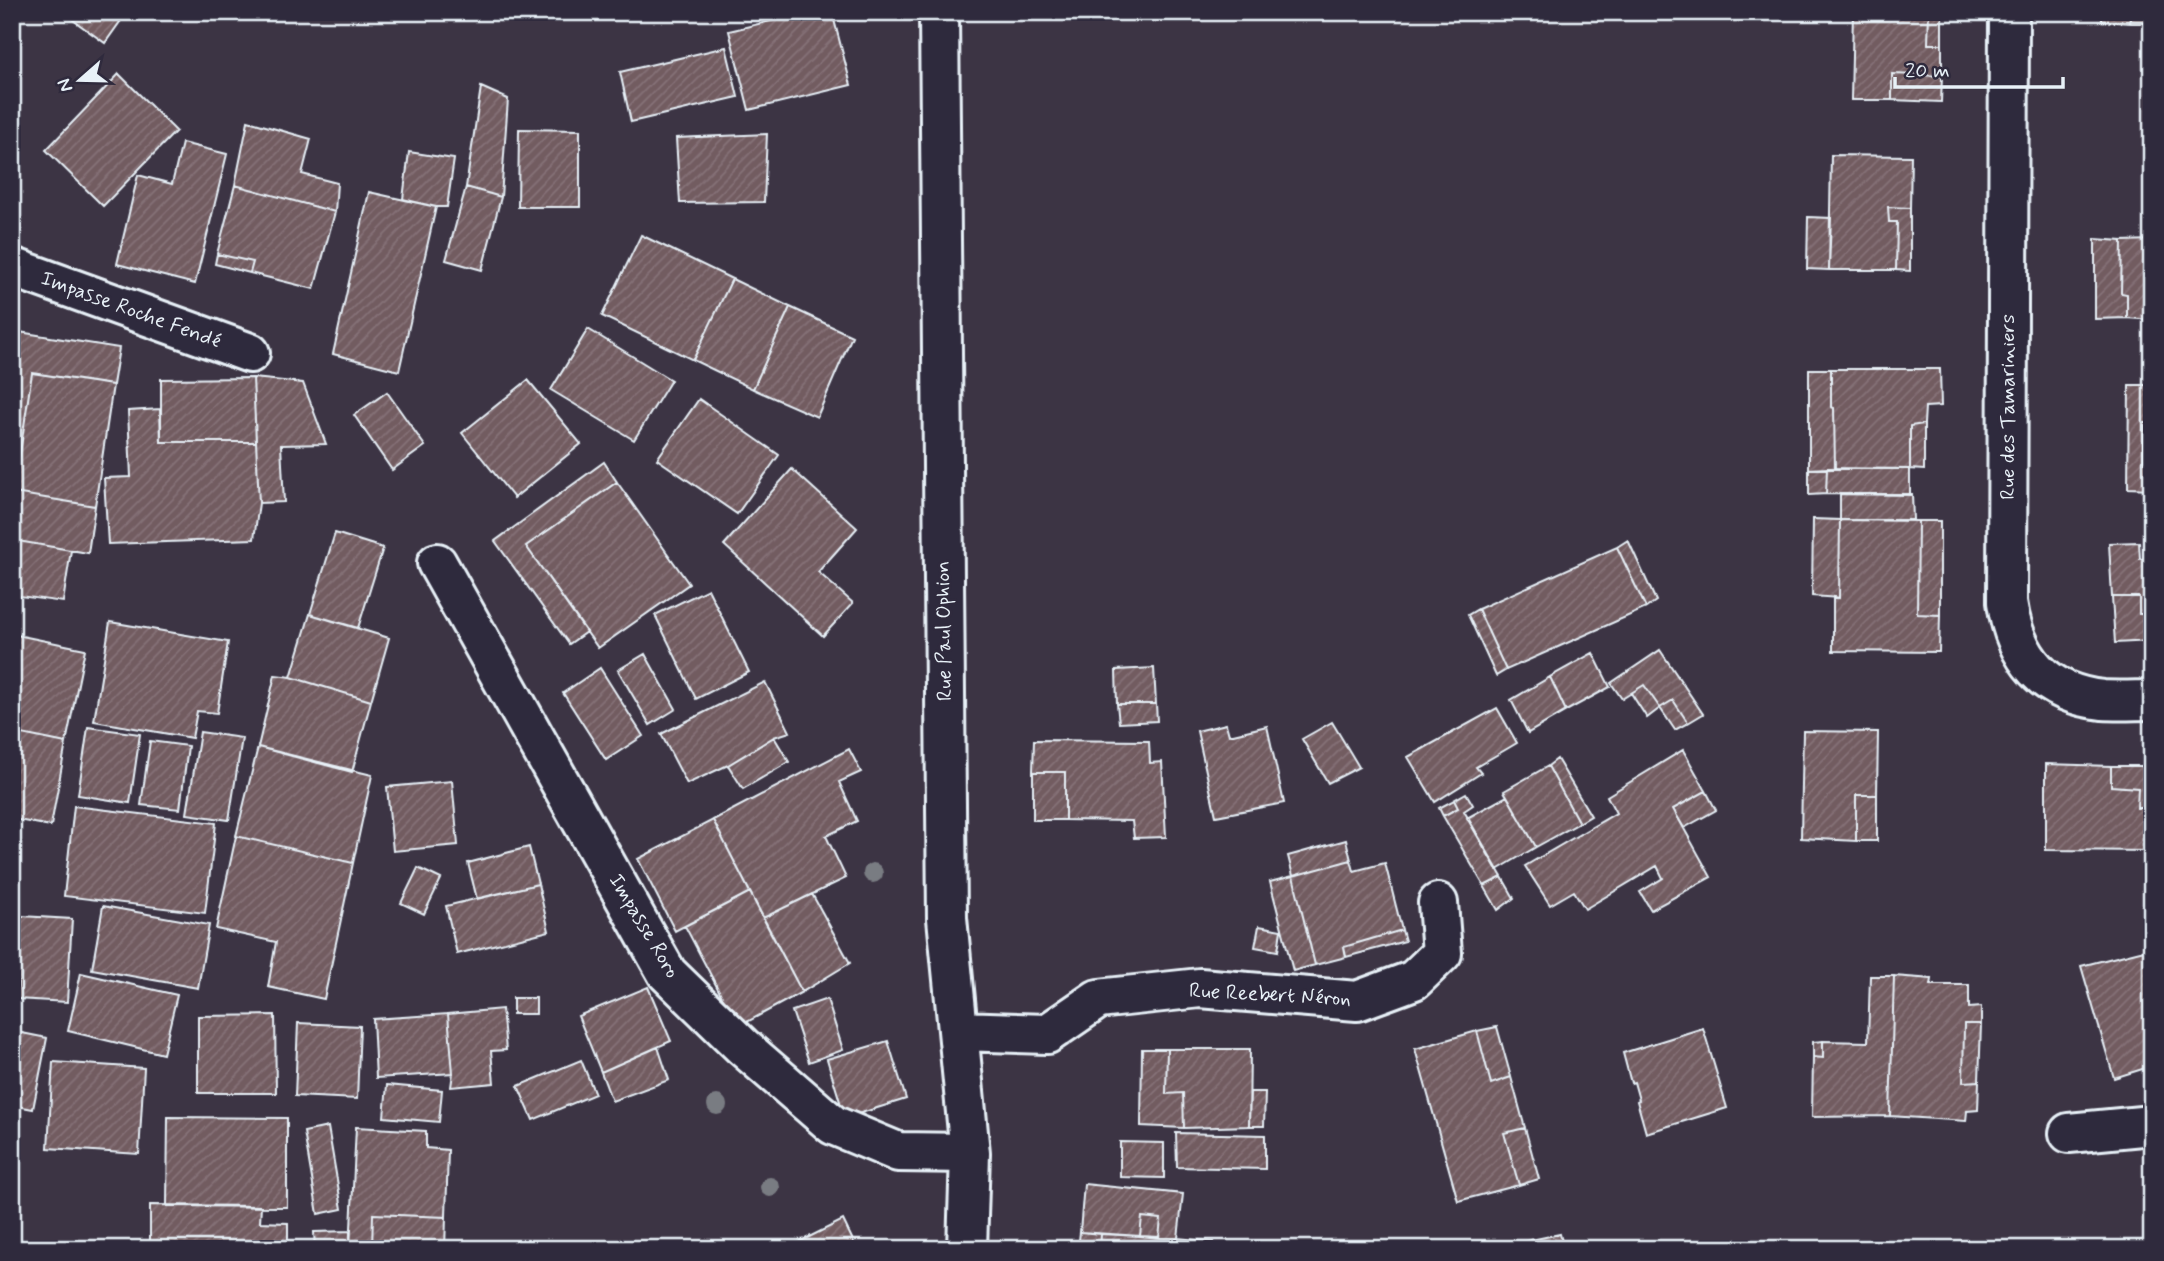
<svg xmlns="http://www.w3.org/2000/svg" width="2164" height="1261" font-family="Mynerve,sans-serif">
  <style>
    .building { fill: url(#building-hatch); stroke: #e8f1f8; stroke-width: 2 }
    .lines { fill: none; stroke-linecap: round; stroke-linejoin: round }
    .minor-casing { stroke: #e8f1f8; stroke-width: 44 }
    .minor { stroke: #2f2a3d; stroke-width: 38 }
    .tree { fill: #797b82 }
    .labels { text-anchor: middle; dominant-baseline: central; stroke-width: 5; stroke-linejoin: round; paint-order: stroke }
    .street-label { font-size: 21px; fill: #e8f1f8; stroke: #2f2a3d }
  </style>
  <defs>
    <pattern id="building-hatch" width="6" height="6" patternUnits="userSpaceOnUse" patternTransform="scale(1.75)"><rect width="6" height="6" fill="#725b61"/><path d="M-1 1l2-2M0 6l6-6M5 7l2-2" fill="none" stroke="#867378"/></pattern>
  </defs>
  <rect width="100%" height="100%" fill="#3c3444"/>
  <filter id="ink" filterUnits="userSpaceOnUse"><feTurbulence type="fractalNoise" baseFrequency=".0143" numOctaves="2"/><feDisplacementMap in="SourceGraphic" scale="14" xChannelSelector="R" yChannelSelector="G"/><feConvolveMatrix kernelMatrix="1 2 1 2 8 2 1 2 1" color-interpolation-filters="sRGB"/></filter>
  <g filter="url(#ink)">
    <path class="building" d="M62 12H127L105 43Z
      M808 12H832L851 85 749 110 729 31Z
      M1853 12H1929L1928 44H1942V76L1892 74V100H1851Z
      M1929 12H1942V44H1928Z
      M2102 12H2130V23L2102 21Z
      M2130 12H2152V23H2130Z
      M726 47 738 97 631 122 620 72Z
      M119 74 176 131 103 206 46 150Z
      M1892 74 1942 76 1941 102 1892 100Z
      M481 87 508 99 501 197 466 187Z
      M248 121 311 139 302 174 337 183 335 212 235 185Z
      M519 129 580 130V207H518Z
      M767 134 764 202 680 203 676 138Z
      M182 143 227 154 195 284 117 264 138 175 172 184Z
      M409 152 454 159 447 207H436L403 199Z
      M1831 155 1911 156 1910 208 1888 207 1889 222H1897L1896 270H1829Z
      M235 185 335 212 314 289 250 273 253 262 217 254Z
      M466 187 501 197 482 270 446 260Z
      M369 192 436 207 399 371 333 354Z
      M1888 207 1910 208V271L1896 270 1897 222H1889Z
      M1808 217 1831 218 1829 270 1807 269Z
      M641 235 732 279 693 360 602 316Z
      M2095 239 2122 241 2121 293 2127 294V318L2095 319Z
      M2152 240V320L2127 318V294L2121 293 2122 241Z
      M217 254 253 262 250 273 215 264Z
      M732 279 790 307 753 389 693 360Z
      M790 307 852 336 817 417 753 389Z
      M588 329 671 380 634 440 551 390Z
      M13 331 119 348 113 385 32 373 14 493 95 506 88 553 12 540Z
      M1809 369H1831V407L1834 408 1835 469H1809Z
      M1831 369H1940L1941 406 1925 407 1924 424 1910 426V469H1835L1834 408 1831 407Z
      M32 373 113 385 95 506 14 493Z
      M253 378 256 442H161V379Z
      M253 378 303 383 326 444 281 445 284 502 259 503Z
      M528 380 581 444 514 498 462 433Z
      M2129 385H2151V423H2144V462H2152V489L2128 488Z
      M2151 385 2152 462H2144V423H2151Z
      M387 392 425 446 392 470 354 415Z
      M699 399 779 455 737 514 657 459Z
      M160 409 161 442H256L259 503 254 539 108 544 104 478 131 477 128 411Z
      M1924 424V470L1910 469V426Z
      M604 462 617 482 526 546 586 632 569 644 495 541Z
      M1827 468 1826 494 1809 495V469Z
      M1827 468 1910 469V495L1826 494Z
      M792 469 857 528 818 572 853 603 823 636 724 545Z
      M617 482 689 584 598 648 526 546Z
      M1840 494H1912L1913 520H1840Z
      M1813 519 1840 520 1839 598 1812 596Z
      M1840 520 1918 521 1917 614 1940 615 1939 652 1833 651V597L1839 598Z
      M1918 521H1940V615L1917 614Z
      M335 533 383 548 358 628 310 614Z
      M12 540 71 550 63 602 12 595Z
      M1628 540 1656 601 1646 608 1617 547Z
      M2139 542 2140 559 2152 558V614H2139V597H2112L2109 543Z
      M1617 547 1646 608 1506 670 1478 609Z
      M708 589 749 672 696 699 655 615Z
      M2112 597H2139V614H2152V641L2115 643Z
      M1478 609 1506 670 1496 676 1468 615Z
      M310 614 389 638 371 701 291 677Z
      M110 622 228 642 217 713 197 711 192 738 94 721Z
      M12 634 85 649 66 743 12 732Z
      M1660 650 1703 714 1688 723 1673 700 1660 708 1644 685 1622 699 1611 683Z
      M1593 653 1610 687 1566 711 1550 677Z
      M645 654 676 709 650 725 618 670Z
      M600 668 643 736 606 760 563 693Z
      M1154 668 1156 704H1117L1116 670Z
      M275 675 291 677 371 701 352 772 258 747Z
      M1550 677 1566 711 1528 733 1511 700Z
      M765 682 790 732 774 737 728 765 687 784 661 734Z
      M1644 685 1660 708 1647 718 1631 693Z
      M1673 700 1688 723 1675 730 1660 708Z
      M1117 704H1156L1157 721 1119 723Z
      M1497 708 1517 743 1476 767 1481 773 1435 802 1408 757Z
      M1332 722 1359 767 1328 783 1302 739Z
      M1226 724 1229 735 1267 726 1284 803 1216 816 1197 731Z
      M88 727 140 734 130 803 78 795Z
      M1803 731 1878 732 1877 795H1856V841L1801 838Z
      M12 732 66 743 51 826 12 819Z
      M200 732 242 738 229 820 187 814Z
      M774 737 789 762 743 789 728 765Z
      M1034 740 1149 741 1150 763 1162 762 1166 837 1134 838 1132 821 1065 820V772H1033Z
      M150 741 188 746 180 809 141 805Z
      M258 747 372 775 353 863 236 836Z
      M849 749 861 772 839 782 857 821 826 836 846 878 763 918 713 820Z
      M1683 750 1706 791 1673 809 1711 877 1651 910 1640 892 1663 878 1657 866 1585 909 1574 891 1550 905 1525 866 1616 813 1607 796Z
      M1557 759 1591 816 1579 823 1548 766Z
      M2046 764 2111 766V786L2138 788 2137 808H2152V851L2046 850Z
      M1548 766 1579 823 1536 847 1504 791Z
      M2111 766H2152V808H2137L2138 788 2111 786Z
      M1033 772H1065V820H1033Z
      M452 781 458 845 393 851 387 787Z
      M1706 791 1716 810 1684 828 1673 809Z
      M1466 793 1473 805 1464 811 1502 877 1484 886 1443 816 1458 808 1454 800Z
      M1856 795H1877V841H1856Z
      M1507 796 1536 847 1497 870 1467 818Z
      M1454 800 1458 808 1443 816 1439 808Z
      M74 806 216 823 205 913 64 896Z
      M713 820 750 892 675 931 638 859Z
      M236 836 353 863 324 999 268 987 276 942 216 929Z
      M1346 840 1351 860 1293 876 1288 856Z
      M529 847 538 884 477 899 468 863Z
      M1351 860 1354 871 1385 863 1402 930 1344 947 1346 957 1315 965 1293 876Z
      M418 868 441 879 424 914 401 903Z
      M1293 876 1315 965 1293 971 1270 882Z
      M1502 877 1514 898 1498 910 1484 886Z
      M538 884 549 931 457 954 446 906Z
      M750 892 802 992 738 1027 685 926Z
      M812 894 850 963 802 992 763 918Z
      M103 906 209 925 198 988 92 969Z
      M21 916 72 919 67 1002 17 999Z
      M1259 926 1281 930 1278 951 1255 947Z
      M1402 930 1405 941 1346 957 1344 947Z
      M2152 948V1066L2114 1078 2081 966Z
      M81 973 177 995 163 1054 68 1031Z
      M1870 976H1894L1890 1116 1812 1117 1813 1057 1823 1058V1041L1868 1042Z
      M1894 976 1932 979 1931 985H1969V1008L1981 1007V1024H1964L1963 1082 1979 1081 1978 1110 1967 1111 1966 1121 1890 1116Z
      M648 987 671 1041 601 1072 578 1016Z
      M513 998H536V1014H513Z
      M827 999 843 1050 809 1062 792 1011Z
      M502 1009 506 1050 491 1051 494 1083 451 1087 453 1073 448 1014Z
      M448 1014 453 1073 376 1078 373 1019Z
      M275 1015 276 1093H198V1016Z
      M298 1023 360 1026 357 1099 295 1096Z
      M1964 1024H1981L1979 1081 1963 1082Z
      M1497 1027 1511 1077 1491 1084 1477 1031Z
      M1703 1028 1727 1108 1646 1133 1637 1101 1639 1100 1634 1082 1631 1083 1623 1053Z
      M12 1031 47 1038 33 1109 12 1105Z
      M1477 1031 1491 1084 1511 1077 1525 1128 1504 1133 1519 1185 1458 1201 1415 1049Z
      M888 1041 906 1099 845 1118 827 1059Z
      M1823 1041V1058L1813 1057V1042Z
      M658 1047 669 1080 612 1101 601 1072Z
      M1142 1049H1167L1166 1094 1183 1093 1184 1128 1141 1126Z
      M1167 1049H1250L1249 1126 1184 1128 1183 1093 1166 1094Z
      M581 1060 595 1094 533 1120 518 1086Z
      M53 1062 144 1068 139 1154 48 1148Z
      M387 1085 442 1090 439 1122 384 1117Z
      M1250 1092H1265L1264 1126H1249Z
      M168 1117 287 1118V1207L167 1206Z
      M328 1127 342 1209 318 1214 304 1132Z
      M356 1127 426 1131V1148L448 1150 446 1217 373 1214 372 1249H350Z
      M1525 1128 1539 1179 1519 1185 1504 1133Z
      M1176 1133 1265 1135V1169L1177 1167Z
      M1120 1142 1164 1143V1178L1120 1177Z
      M1084 1184 1183 1194 1178 1238H1159L1161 1219 1142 1217 1140 1236 1080 1232Z
      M150 1205 261 1206 260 1222 288 1223V1249H150Z
      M373 1214 446 1217 445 1249H372Z
      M1142 1217 1161 1219 1159 1238 1140 1236Z
      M843 1220 857 1249H785Z
      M350 1231V1249H315L314 1232Z
      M1080 1232 1101 1234 1100 1249H1078Z
      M1101 1234 1178 1238 1177 1249H1100Z
      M1560 1234 1564 1249H1533L1531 1240Z
      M1178 1238 1214 1242 1213 1249H1177Z
      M1531 1240 1533 1249H1500Z"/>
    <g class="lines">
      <g class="minor-casing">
        <path id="minor" d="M939 12 947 918 970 1153 967 1249
          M2009 12 2007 602C2015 658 2044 694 2103 700 2119 701 2136 700 2152 700
          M12 267 250 353
          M437 563 667 973 742 1046 833 1125 898 1152 970 1153
          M960 1031 1047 1034 1098 999 1200 988 1357 1001 1414 980 1442 953 1438 903
          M2069 1133 2152 1125"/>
      </g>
      <use href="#minor" class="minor"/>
    </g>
    <g class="tree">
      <circle cx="873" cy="873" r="10"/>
      <circle cx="717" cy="1105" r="10"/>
      <circle cx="770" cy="1187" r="10"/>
    </g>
  </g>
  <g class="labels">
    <g class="street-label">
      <text transform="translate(131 310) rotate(20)">Impasse Roche Fendé</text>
      <text transform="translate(2008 407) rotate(-90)">Rue des Tamariniers</text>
      <text transform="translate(944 631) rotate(-91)">Rue Paul Ophion</text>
      <text transform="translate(644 926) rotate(59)">Impasse Roro</text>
      <text transform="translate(1270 995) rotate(3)">Rue Reebert Néron</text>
    </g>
  </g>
  <rect width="2164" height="1261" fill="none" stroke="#2f2a3d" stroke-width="42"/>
  <rect x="21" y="21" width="2122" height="1219" fill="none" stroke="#e8f1f8" stroke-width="2.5" filter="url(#ink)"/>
  <g transform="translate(80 80) rotate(250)" stroke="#2f2a3d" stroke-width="5" paint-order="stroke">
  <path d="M0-5L12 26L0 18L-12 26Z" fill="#e8f1f8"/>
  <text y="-10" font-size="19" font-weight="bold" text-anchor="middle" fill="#e8f1f8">N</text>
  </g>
  <path d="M1895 77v10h168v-10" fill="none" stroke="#e8f1f8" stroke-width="3.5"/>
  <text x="1905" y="77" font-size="21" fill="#e8f1f8" stroke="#2f2a3d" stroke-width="5" paint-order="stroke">20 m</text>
</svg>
